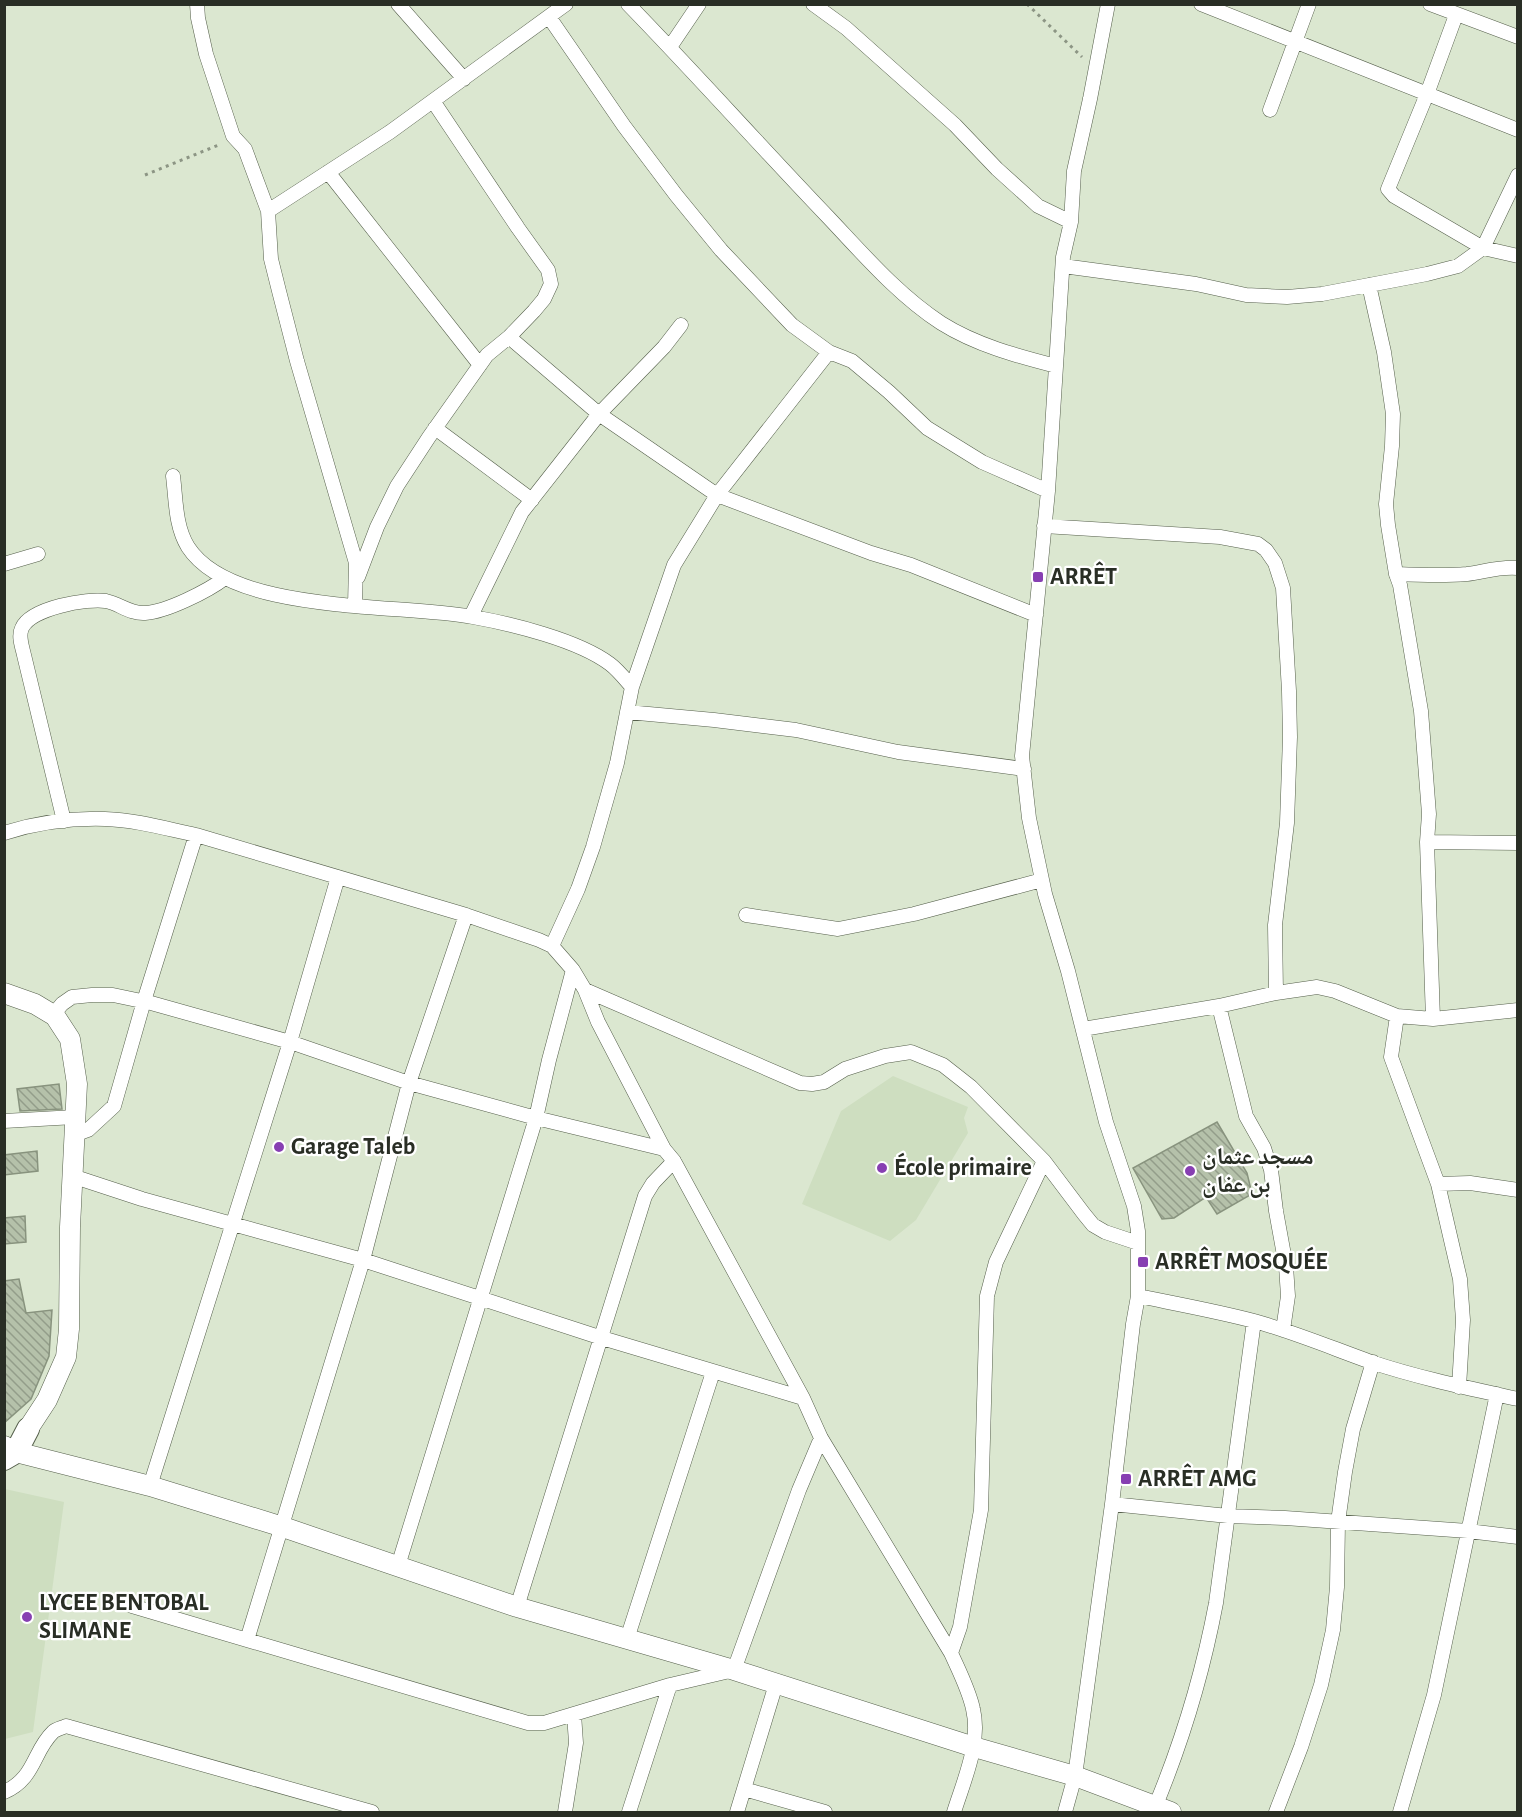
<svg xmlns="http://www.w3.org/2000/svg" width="1522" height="1817" font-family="'Alegreya Sans','Noto Naskh Arabic',sans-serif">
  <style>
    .built { fill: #cedec0 }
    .building { fill: url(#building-back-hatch); stroke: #88937e; stroke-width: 1.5 }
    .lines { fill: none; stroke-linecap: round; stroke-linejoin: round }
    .street-casing { stroke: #555f4b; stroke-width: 15 }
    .secondary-casing { stroke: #555f4b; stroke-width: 21 }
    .primary-casing { stroke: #555f4b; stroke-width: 24 }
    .path { stroke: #8c9584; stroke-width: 3; stroke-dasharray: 3 4.5; stroke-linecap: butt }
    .street { stroke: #fff; stroke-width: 14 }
    .secondary { stroke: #fff; stroke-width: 20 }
    .primary { stroke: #fff; stroke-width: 22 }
    .poi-dot { fill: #873fb2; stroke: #fff; stroke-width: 2 }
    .labels { text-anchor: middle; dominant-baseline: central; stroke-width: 4.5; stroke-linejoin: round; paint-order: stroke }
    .poi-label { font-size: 24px; font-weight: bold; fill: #292e25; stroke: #fff; text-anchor: start }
  </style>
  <defs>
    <pattern id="building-back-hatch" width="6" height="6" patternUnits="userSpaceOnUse" patternTransform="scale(1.5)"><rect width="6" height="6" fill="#b5c1aa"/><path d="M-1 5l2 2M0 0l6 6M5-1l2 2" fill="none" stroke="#939d8a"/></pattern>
  </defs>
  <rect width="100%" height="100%" fill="#dbe7d0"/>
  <path class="built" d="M893 1076 968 1107 964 1118 968 1133 916 1220 890 1241 802 1204 841 1111Z
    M5 1489 64 1502 33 1732 5 1739Z"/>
  <path class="building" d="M59 1084 62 1109 20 1111 17 1089Z
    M1217 1122 1247 1173 1252 1194 1217 1214 1206 1197 1174 1218 1162 1219 1133 1168Z
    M37 1151 38 1171 4 1175V1155Z
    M25 1216 26 1242 4 1244V1218Z
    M19 1279 26 1313 52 1310 49 1356 31 1399 4 1423V1281Z"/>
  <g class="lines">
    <g class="street-casing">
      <path id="street" d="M197 4 198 18 206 54 233 136 245 149 268 211 271 259 279 291 297 361 356 563 355 606
        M398 4 464 79
        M628 4C696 74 761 147 828 217 863 254 898 295 941 323 976 345 1017 356 1056 366
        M813 4 846 28 955 125 997 169 1038 206 1071 222
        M1201 4 1518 130
        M1430 4 1518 37
        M1456 15 1427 94 1388 189 1394 196 1483 248 1518 256
        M549 17 624 126 676 195 721 250 792 325 829 352 852 361 889 392 927 428 982 462 1048 491
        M670 47 699 4
        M1270 110 1309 4
        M328 172 480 365
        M268 211 390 132 566 4
        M1063 266 1196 284 1246 295 1287 297 1322 294 1427 274 1458 266 1483 248 1518 175
        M1369 285 1384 352 1393 414 1392 446 1386 504 1388 525 1396 574 1400 585 1421 711 1429 814 1427 842 1433 1019
        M509 337 599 414 717 495 871 553 911 565 1036 615
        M435 428 532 500
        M173 476C176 499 175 526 188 547 232 615 399 603 473 617 512 624 578 640 610 664 618 670 625 679 632 687
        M1044 526 1220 537 1258 544 1266 550 1275 563 1283 588 1289 691 1290 737 1287 823 1275 925 1276 993
        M4 564 38 554
        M1396 574C1420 575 1443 576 1467 574 1483 572 1501 566 1518 568
        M358 577 377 527 397 486 429 437 487 355 509 337 534 311 544 299 551 284 548 270 518 228 433 101
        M471 616 522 512 599 414 664 347 681 325
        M627 712 714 720 796 730 898 752 1024 769
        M64 821 24 655C22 646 18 636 22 628 31 608 87 598 106 601 120 604 130 614 145 613 166 612 208 591 225 578
        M4 833C36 823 72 818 105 819 136 820 167 829 196 835L466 915 539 940 552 946 573 970 585 990 598 1022 664 1149 674 1161 803 1398 821 1438 951 1653C959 1671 969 1690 973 1709 981 1743 964 1780 954 1812
        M1427 842 1518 843
        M746 915 838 929 914 914 1042 880
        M552 946 578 889 593 847 617 763 632 687 674 565 717 495 829 352
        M585 990 800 1083 812 1084 824 1082 845 1069 885 1056 911 1052 943 1065 971 1087 1044 1161 1084 1214 1093 1225 1105 1232 1138 1243
        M1219 1006 1246 1116 1264 1148 1271 1170 1276 1211 1286 1266 1288 1296 1283 1330
        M53 1015 62 1004 72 997 92 995H113L151 1003 290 1042 409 1083 536 1118 664 1149
        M1397 1016 1391 1057 1438 1184 1460 1279 1463 1320 1459 1387
        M1083 1029 1219 1006 1276 993 1317 987 1335 991 1397 1016 1433 1019 1518 1010
        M4 1121 75 1117
        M74 1135 88 1130 114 1106 144 1001 196 835
        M72 1176 142 1199 363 1260 602 1338 803 1398
        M1438 1184 1470 1183 1518 1190
        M1138 1296C1177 1304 1216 1311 1254 1321 1294 1332 1332 1348 1371 1362 1419 1378 1468 1388 1518 1399
        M150 1486 290 1042 338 877
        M1112 1504 1228 1516 1285 1518 1468 1531 1518 1537
        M398 1566 536 1118 549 1060 573 970
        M132 1606 528 1723H544L670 1685 734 1670 799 1490 821 1438
        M517 1607 645 1196 653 1183 674 1161
        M627 1639 713 1372
        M247 1640 363 1260 409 1083 466 915
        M951 1653 960 1627 981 1510 987 1296 996 1262 1044 1161
        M776 1684 744 1789 825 1812
        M4 1792C35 1779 33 1751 53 1732 56 1729 62 1728 66 1726L372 1812
        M1155 1807C1182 1742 1203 1672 1216 1603L1254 1321
        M565 1812 576 1743 574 1714
        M629 1812 670 1685
        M737 1812 744 1789
        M1065 1812 1075 1776 1112 1504 1133 1324 1138 1296V1231L1134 1206 1106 1122 1068 971 1045 894 1029 818 1022 756 1048 491 1063 257 1071 222 1074 171 1090 99 1108 4
        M1276 1812 1301 1747 1321 1685 1333 1630 1337 1587 1338 1522 1345 1472 1353 1429 1373 1362
        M1400 1812 1434 1695 1497 1394"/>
    </g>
    <g class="secondary-casing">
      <path id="secondary" d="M4 993 35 1004 55 1016 70 1039 77 1084 70 1227 69 1329 66 1357 47 1400 28 1429
        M4 1446 16 1452 150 1486 283 1527 517 1607 734 1670 974 1747 1075 1776 1171 1812"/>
    </g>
    <g class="primary-casing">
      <path id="primary" d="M4 1459 16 1452 28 1429"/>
    </g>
    <path class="path" d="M1027 4 1082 57
      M145 175 221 144"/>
    <use href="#street" class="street"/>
    <use href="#secondary" class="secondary"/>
    <use href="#primary" class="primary"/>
  </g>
  <g class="poi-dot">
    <rect x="1032" y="571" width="12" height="12" rx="3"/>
    <circle cx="279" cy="1147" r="6"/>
    <circle cx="882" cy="1168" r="6"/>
    <circle cx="1190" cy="1171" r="6"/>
    <rect x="1137" y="1256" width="12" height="12" rx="3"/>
    <rect x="1120" y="1473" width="12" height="12" rx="3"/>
    <circle cx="27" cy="1617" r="6"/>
  </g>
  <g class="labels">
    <g class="poi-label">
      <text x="1050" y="577">ARRÊT</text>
      <text x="291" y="1147">Garage Taleb</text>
      <text x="1202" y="1157">مسجد عثمان<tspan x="1202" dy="28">بن عفان</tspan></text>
      <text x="894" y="1168">École primaire</text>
      <text x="1155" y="1262">ARRÊT MOSQUÉE</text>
      <text x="1138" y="1479">ARRÊT AMG</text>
      <text x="39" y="1603">LYCEE BENTOBAL<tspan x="39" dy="28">SLIMANE</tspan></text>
    </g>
  </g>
  <rect width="1522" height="1817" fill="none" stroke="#292e25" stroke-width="12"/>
</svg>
